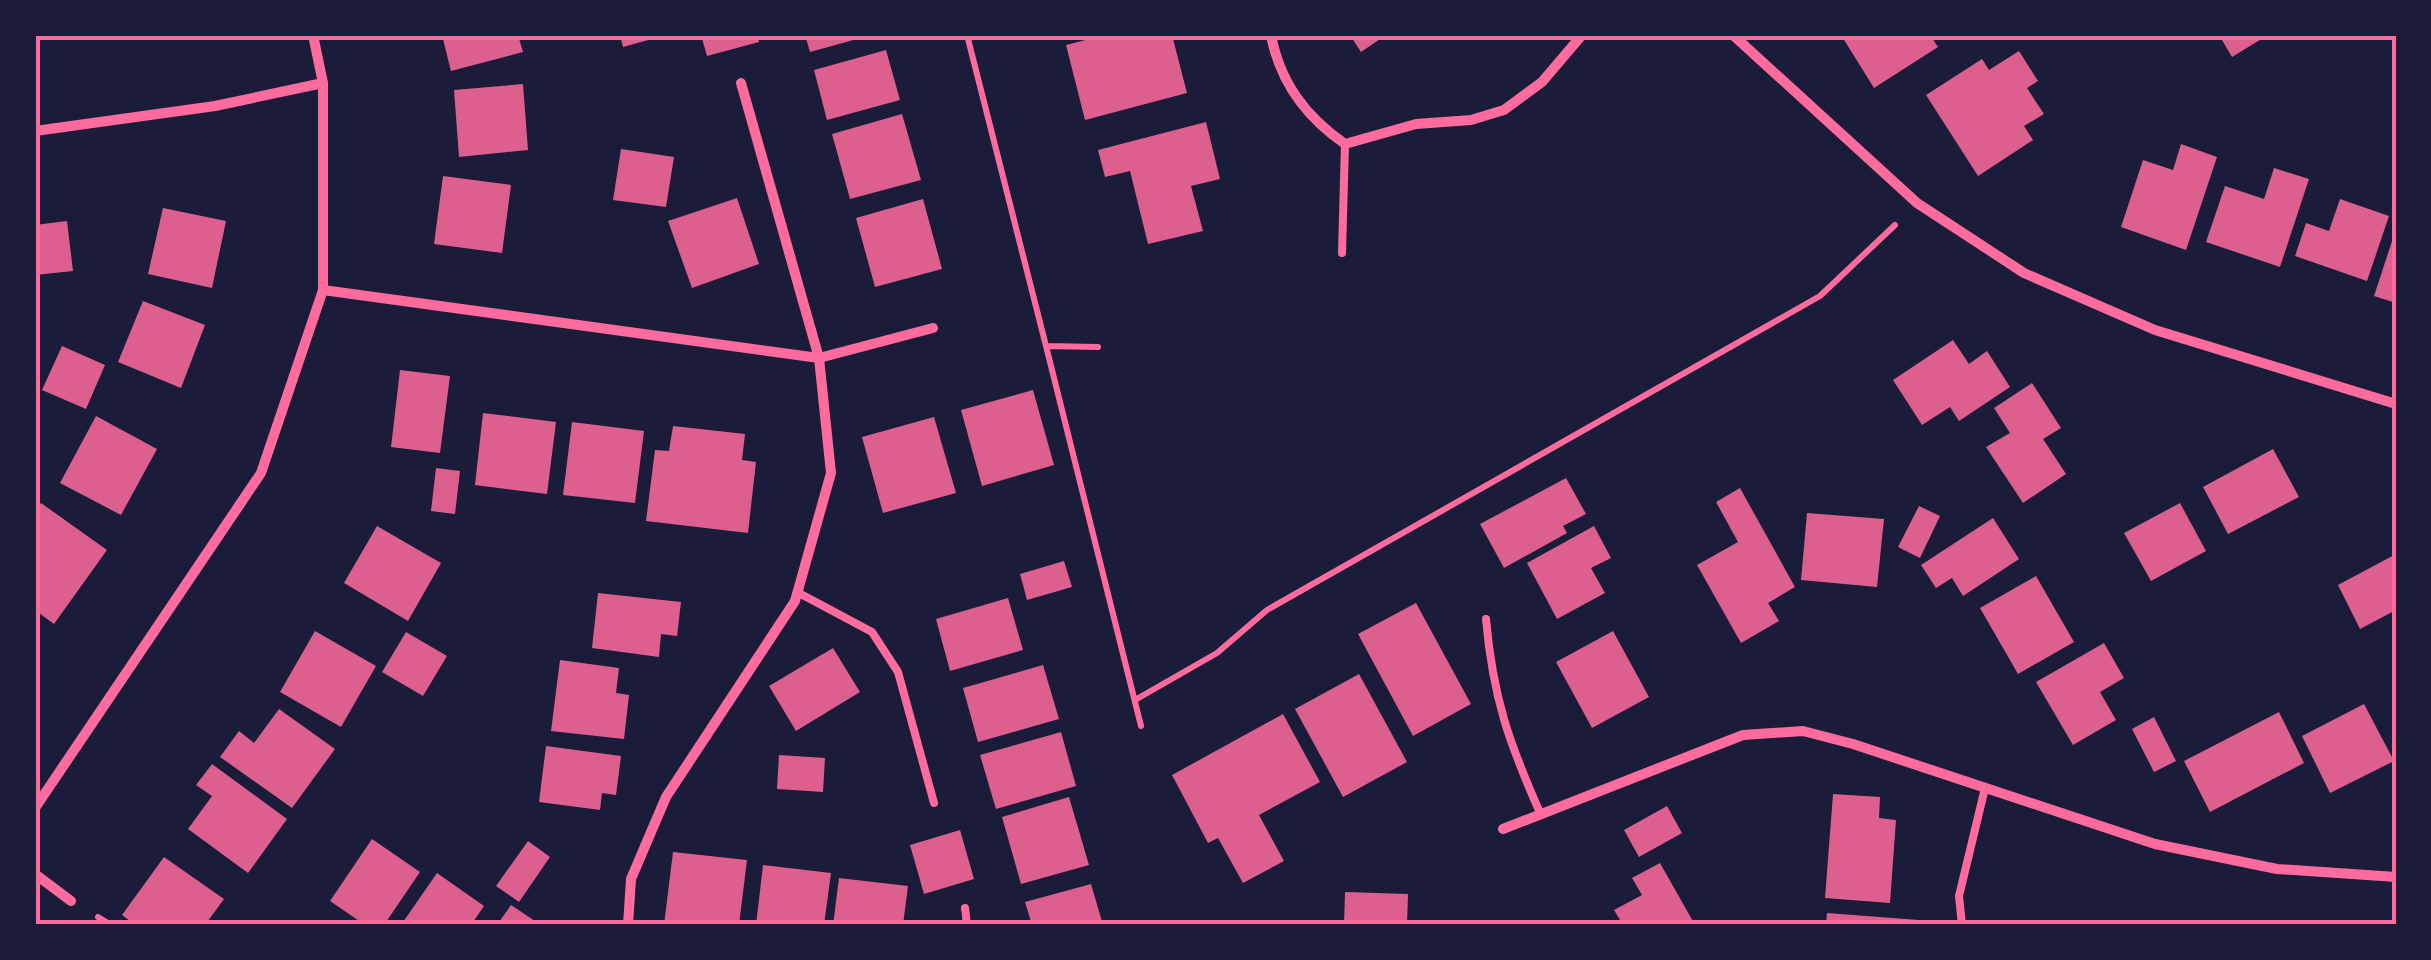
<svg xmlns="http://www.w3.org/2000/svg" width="2431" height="960" font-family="Arial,sans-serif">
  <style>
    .building { fill: #dd5f8e }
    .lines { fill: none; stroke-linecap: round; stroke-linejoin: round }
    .path { stroke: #ff6b9d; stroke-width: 6 }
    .service { stroke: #ff6b9d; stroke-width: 8 }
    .minor { stroke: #ff6b9d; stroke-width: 10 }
    .neatline { fill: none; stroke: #ff6b9d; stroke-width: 4 }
  </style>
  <rect width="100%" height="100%" fill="#1b1b3a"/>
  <path class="building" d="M442 35H518L523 52 451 71Z
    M620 35H663V36L623 47Z
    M701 35H757L759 42 707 56Z
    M805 35H868V36L810 52Z
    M1105 35H1172L1187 93 1085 120 1066 45Z
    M1350 35H1386L1361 52Z
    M1841 35H1930L1938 47 1874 88Z
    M2219 35H2268L2232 57Z
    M886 50 900 100 827 120 814 70Z
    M2019 51 2038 81 2027 88 2044 114 2024 126 2033 140 1978 176 1926 95 1982 59 1989 70Z
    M523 84 528 150 459 157 454 90Z
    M902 114 921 180 850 199 832 134Z
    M1206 122 1220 179 1191 186 1203 231 1148 244 1130 171 1105 177 1098 150Z
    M2181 144 2217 157 2186 250 2121 227 2143 160 2173 170Z
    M621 149 674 157 666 207 613 200Z
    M2274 168 2309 179 2280 267 2206 242 2225 186 2264 199Z
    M443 176 511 185 502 253 434 244Z
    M737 198 759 264 692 288 668 221Z
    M923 199 942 269 875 287 856 218Z
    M2340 199 2389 216 2367 281 2295 256 2306 223 2329 231Z
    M163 208 226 221 212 288 148 274Z
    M67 221 73 271 35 275V225Z
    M2395 232H2396V303L2374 296Z
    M143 301 205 325 181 388 118 362Z
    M1953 340 1969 364 1987 351 2010 387 1959 421 1950 407 1922 425 1893 380Z
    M62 346 105 365 86 409 42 390Z
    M400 370 450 376 440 453 391 447Z
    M2032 383 2061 428 2043 439 2066 474 2023 503 1986 447 2010 433 1994 408Z
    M1033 390 1054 465 982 486 961 410Z
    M483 413 556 422 547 494 475 485Z
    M96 416 157 449 121 515 60 483Z
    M934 417 956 493 883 513 862 437Z
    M572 422 644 431 635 503 563 495Z
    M673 426 745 434 742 460 756 462 748 533 646 521 655 450 669 451Z
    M2273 449 2299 497 2228 534 2203 487Z
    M436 468 460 471 455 514 431 511Z
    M1566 478 1586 514 1563 526 1567 533 1504 568 1480 524Z
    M1740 488 1795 587 1768 603 1779 621 1741 643 1697 565 1738 542 1716 502Z
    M41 503 107 550 54 624 35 610V512Z
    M2180 503 2206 551 2151 581 2124 533Z
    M1919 506 1940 516 1920 558 1898 547Z
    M1807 513 1884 519 1877 587 1801 580Z
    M1993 518 2019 559 1963 596 1952 578 1936 588 1921 565Z
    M377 526 441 563 408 621 344 583Z
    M1594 526 1611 558 1591 568 1605 593 1557 619 1527 563Z
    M2396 554V610L2360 629 2338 585Z
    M1064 561 1072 587 1027 600 1020 574Z
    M2036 576 2074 642 2018 674 1980 608Z
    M598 593 681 602 677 636 661 634 659 657 592 648Z
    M1008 598 1023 650 950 671 936 619Z
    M1416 603 1471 704 1413 736 1358 634Z
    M315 631 376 666 341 727 280 692Z
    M1613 631 1649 697 1592 728 1556 662Z
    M406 632 447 656 423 696 382 672Z
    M2104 643 2124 678 2100 692 2116 720 2073 745 2036 682Z
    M833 648 860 692 796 731 769 686Z
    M560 660 619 668 616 693 629 695 624 739 551 731Z
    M1043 665 1059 719 978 742 963 688Z
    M1359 674 1407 762 1343 797 1295 709Z
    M2364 704 2394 761 2330 793 2302 736Z
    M279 709 335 749 292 808 220 757 239 731 254 743Z
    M2279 712 2304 763 2210 812 2184 761Z
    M1283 714 1320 782 1259 815 1284 861 1243 883 1218 838 1208 843 1172 775Z
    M2154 717 2176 761 2154 772 2132 729Z
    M1061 732 1076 786 996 809 980 755Z
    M546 746 621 756 616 795 602 793 600 810 539 802Z
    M779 755 825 758 823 792 777 789Z
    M212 764 287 819 248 873 188 829 212 796 196 785Z
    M1833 794 1880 797 1879 818 1896 820 1890 903 1825 898Z
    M1069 797 1089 865 1021 884 1002 817Z
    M1667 806 1682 833 1639 857 1624 830Z
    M960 830 974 879 924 894 910 845Z
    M372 839 420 872 384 925H365L330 901Z
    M528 841 550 857 519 902 496 886Z
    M673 852 747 860 739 925H664Z
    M164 857 224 899 205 925H135L122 915Z
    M1660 863 1695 925H1623L1614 910 1642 895 1632 878Z
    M763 865 831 873 824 925H756Z
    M437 873 484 906 471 925H401Z
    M839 878 908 886 903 925H833Z
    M1091 884 1103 925H1032L1025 902Z
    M1345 892 1408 894 1407 925H1344Z
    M511 905 541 925H497Z
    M1827 913 1919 920V925H1826Z"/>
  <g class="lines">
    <path class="path" d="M967 35 1046 346 1098 347
      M1046 346 1141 726
      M1135 700 1217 653 1267 610 1820 296 1895 225
      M98 917 111 925"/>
    <path class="service" d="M1342 253 1345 144
      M797 592 872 632 898 672 934 803
      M1486 619C1493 698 1509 743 1541 815
      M965 908 967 925
      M1962 925 1959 896 1985 788"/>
    <path class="minor" d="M1271 35C1280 83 1306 117 1345 144L1416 124 1471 120 1504 110 1542 82 1582 35
      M1733 35 1917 203 2024 273 2155 330 2396 404
      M741 83 819 358 933 328
      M35 131 215 106 323 83
      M323 290 819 358 831 473 795 601 666 797 631 879 628 925
      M35 808 261 473 323 290V83L313 35
      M1503 829 1743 735 1803 731 1853 744 2155 844 2277 869 2396 877
      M35 874 71 901"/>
  </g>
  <rect width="2431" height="960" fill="none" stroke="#1b1b3a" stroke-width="75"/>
  <rect x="38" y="38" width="2356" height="884" class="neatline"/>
</svg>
